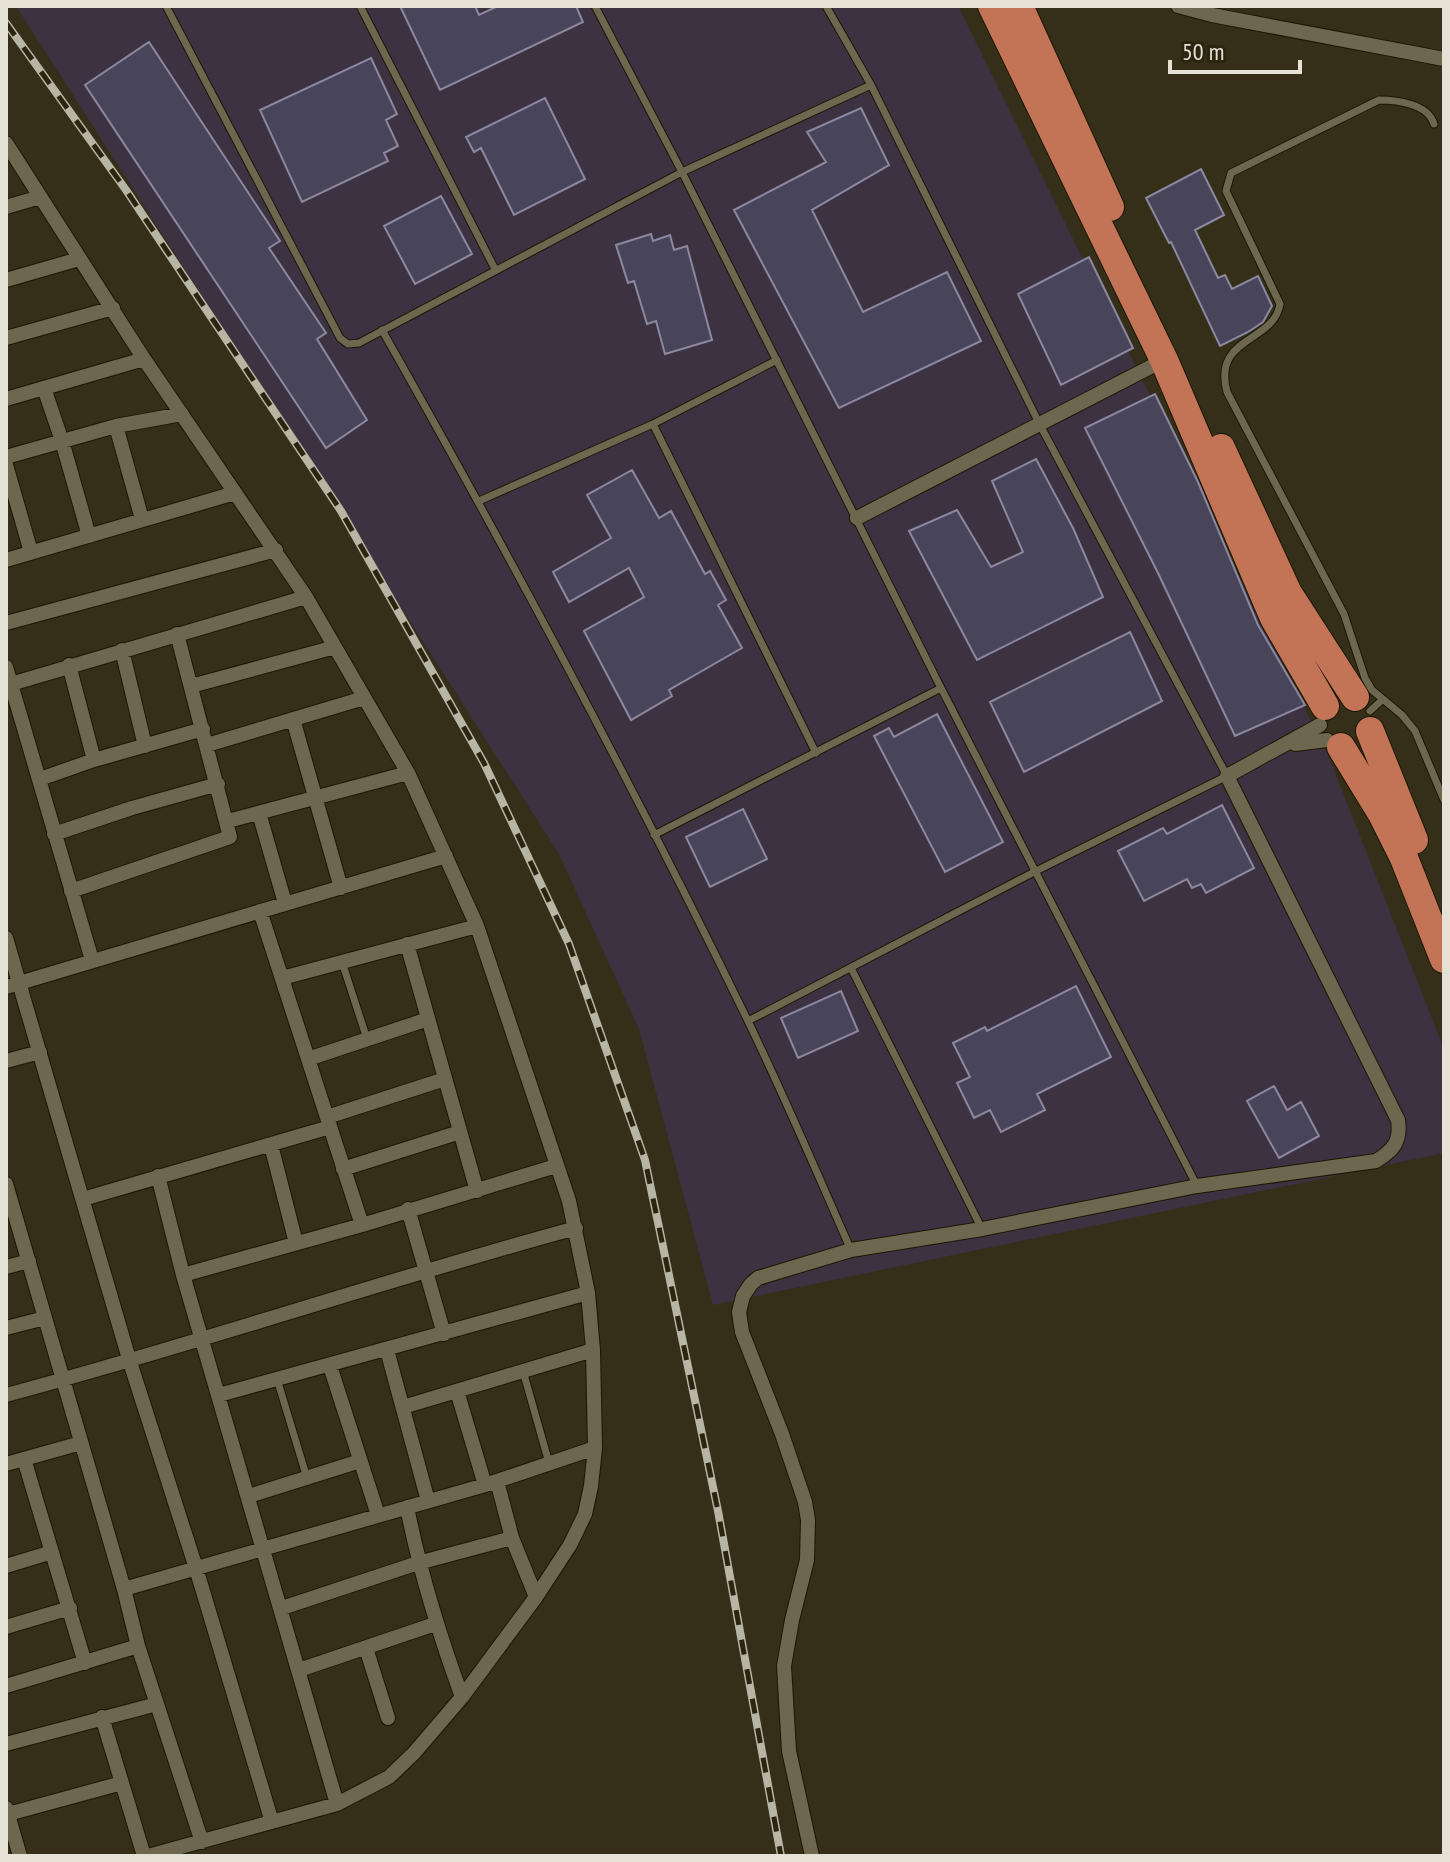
<svg xmlns="http://www.w3.org/2000/svg" width="1450" height="1862" font-family="'PT Sans Narrow',sans-serif">
  <style>
    .industrial { fill: #3c3242 }
    .building { fill: #48445a; stroke: #8c88a0; stroke-width: 2 }
    .lines { fill: none; stroke-linecap: round; stroke-linejoin: round }
    .lane-casing { stroke: #1c1703; stroke-width: 9 }
    .street-casing { stroke: #1c1703; stroke-width: 16 }
    .highway-casing { stroke: #1c1703; stroke-width: 30 }
    .lane { stroke: #6e674f; stroke-width: 7 }
    .street { stroke: #6e674f; stroke-width: 14 }
    .highway { stroke: #c47456; stroke-width: 28 }
    .rail-casing { stroke: #b9b5a5; stroke-width: 8 }
    .rail { stroke: #2b250f; stroke-width: 5; stroke-dasharray: 15; stroke-linecap: butt }
  </style>
  <rect width="100%" height="100%" fill="#352f19"/>
  <path class="industrial" d="M16 6H958L1330 760 1444 1049V1153L713 1305 639 1029 559 854Z"/>
  <path class="building" d="M400 6H475L479 15 498 6H576L583 22 440 90Z
    M149 42 280 241 269 248 326 333 317 339 367 420 326 448 85 85Z
    M371 58 397 114 386 120 398 146 384 153 388 161 302 202 260 110Z
    M545 98 585 179 514 215 481 148 474 152 466 137Z
    M861 108 889 165 812 210 863 312 947 272 981 341 839 408 734 210 826 162 807 132Z
    M1201 169 1224 215 1195 230 1218 278 1225 275 1232 289 1258 276 1272 306 1263 322 1248 332 1220 346 1171 242 1169 243 1146 198Z
    M441 196 472 254 415 284 384 226Z
    M651 234 653 241 670 235 674 250 687 246 712 340 665 354 656 321 647 324 634 281 628 283 616 245Z
    M1089 257 1133 348 1061 385 1018 294Z
    M1155 394 1198 482 1258 625 1305 705 1235 736 1158 573 1085 428Z
    M1036 459 1073 528 1103 597 977 660 909 531 957 510 991 567 1023 552 992 481Z
    M632 470 659 518 671 511 705 574 710 571 726 600 718 605 742 648 669 690 672 696 631 720 584 631 644 597 629 568 569 602 553 572 611 538 587 495Z
    M1130 632 1162 701 1024 772 990 702Z
    M937 714 1003 842 945 872 874 736 889 728 894 737Z
    M1222 805 1254 868 1206 893 1201 884 1192 888 1187 879 1144 901 1118 851 1163 828 1167 834Z
    M743 809 767 859 710 887 686 837Z
    M1076 986 1111 1057 1037 1094 1045 1110 1001 1132 990 1110 974 1118 957 1083 970 1077 953 1043 985 1027 987 1031Z
    M841 991 858 1031 798 1058 781 1018Z
    M1274 1086 1287 1110 1301 1102 1319 1136 1279 1158 1247 1101Z"/>
  <g class="lines">
    <g class="lane-casing">
      <path id="lane" d="M166 6 340 338 348 344 359 343 682 172 871 85
        M360 6 495 269
        M595 6 682 172 941 688 1197 1186
        M1434 124C1428 104 1398 100 1379 100L1231 173 1226 191 1280 304C1274 343 1212 336 1227 392L1344 614 1365 678 1372 690 1402 715 1415 731 1444 800
        M382 330C510 556 633 785 747 1019 784 1095 817 1173 851 1250
        M653 424 816 753
        M479 501 653 424 777 360
        M1370 711 1382 700
        M654 835 941 688
        M342 962 367 1039
        M851 968 982 1229
        M748 1021 1036 871 1227 776 1040 425 871 85 826 6
        M523 1371 549 1463
        M277 1379 307 1478"/>
    </g>
    <g class="street-casing">
      <path id="street" d="M1178 6 1212 15 1444 59
        M6 143 144 359 306 597 408 773 477 926 569 1201 588 1293 593 1350 595 1448 591 1486 585 1514 570 1545 536 1597 462 1697 414 1753 389 1777 337 1804 148 1856
        M6 207 40 197
        M6 280 79 259
        M6 338 113 308
        M44 388 62 441 89 536
        M6 399 144 359
        M116 426 142 519
        M6 457 116 426 182 414
        M6 465 31 552
        M857 518 1164 360
        M6 560 235 493
        M6 623 276 550
        M122 650 145 746
        M69 665 94 760
        M6 667 92 960
        M11 684 306 597
        M191 686 335 647
        M293 719 341 888
        M1295 744 1327 740
        M207 745 364 698
        M40 779 94 760 203 729
        M259 813 285 903
        M228 821 408 773
        M54 834 132 808 218 784
        M71 891 230 837 177 634
        M260 911 362 1225
        M6 938 129 1359 196 1568 272 1822
        M407 944 477 1191
        M282 978 477 926
        M6 987 446 856
        M308 1059 428 1019
        M6 1061 40 1052
        M327 1117 445 1079
        M271 1145 296 1243
        M343 1169 460 1132
        M158 1176 183 1275 337 1804
        M6 1184 124 1589 138 1646 202 1842
        M83 1199 330 1127
        M408 1209 444 1334
        M6 1267 29 1261
        M183 1275 362 1225 556 1166
        M6 1328 45 1318
        M387 1350 428 1501
        M330 1366 378 1515
        M457 1391 485 1485
        M6 1395C197 1344 385 1280 576 1228
        M219 1395 588 1293
        M403 1407 593 1350
        M24 1459 85 1663
        M6 1464 81 1443
        M497 1481 512 1538 536 1597
        M249 1496 360 1461
        M407 1507C420 1573 439 1634 462 1697
        M6 1566 52 1552
        M124 1589 485 1485 595 1448
        M282 1608 418 1563 512 1538
        M6 1627 70 1608
        M366 1648 388 1718
        M299 1670 435 1624
        M6 1686 138 1646
        M102 1717 144 1856
        M6 1744 157 1704
        M6 1808 20 1856
        M8 1814 122 1783
        M812 1856 789 1751 784 1666 792 1620 807 1560 808 1520 805 1502 782 1434 742 1332 739 1312 743 1296 751 1284 758 1278 851 1250 982 1229 1197 1186 1376 1161C1394 1150 1401 1141 1398 1120L1227 776 1320 725"/>
    </g>
    <g class="highway-casing">
      <path id="highway" d="M992 6 1164 360 1274 618 1325 706
        M1019 6 1110 207
        M1221 448 1288 593 1355 697
        M1370 731 1414 840
        M1341 747 1382 814 1404 858 1444 959"/>
    </g>
    <use href="#lane" class="lane"/>
    <use href="#street" class="street"/>
    <use href="#highway" class="highway"/>
    <g class="rail-casing">
      <path id="rail" d="M6 23 126 190 341 511 484 763 569 944 645 1160 718 1511 781 1856"/>
    </g>
    <use href="#rail" class="rail"/>
  </g>
  <rect width="1450" height="1862" fill="none" stroke="#e5e1d4" stroke-width="16"/>
  <path d="M1170 60v12h130v-12" fill="none" stroke="#e5e1d4" stroke-width="4"/>
  <text x="1182" y="60" font-size="24" fill="#e5e1d4" stroke="#2b250f" stroke-width="6" paint-order="stroke">50 m</text>
</svg>
